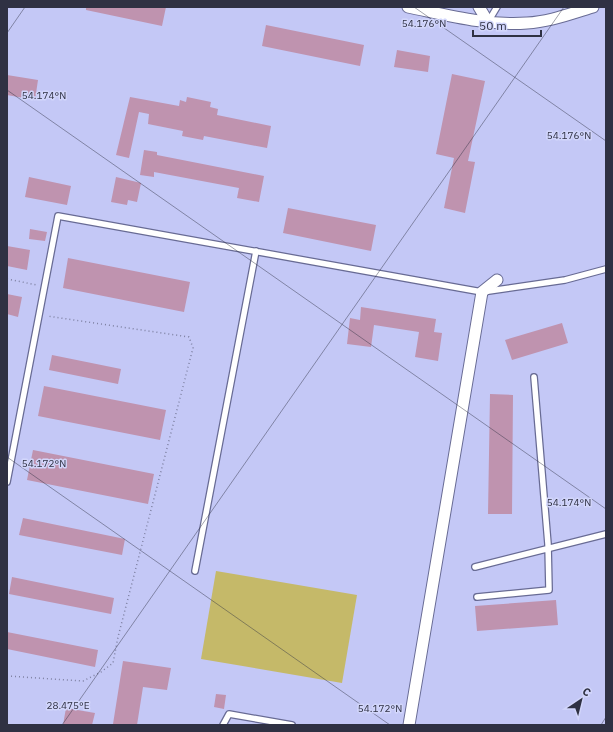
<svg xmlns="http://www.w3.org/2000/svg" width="613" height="732" font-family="'IBM Plex Sans',sans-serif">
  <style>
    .green { fill: #c5b969 }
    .building { fill: #bf93af }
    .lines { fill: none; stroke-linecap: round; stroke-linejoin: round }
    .lane-casing { stroke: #686b94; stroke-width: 8 }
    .street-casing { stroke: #686b94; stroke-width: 13 }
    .path { stroke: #7e81a2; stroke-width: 1.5; stroke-dasharray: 1 3; stroke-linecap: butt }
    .lane { stroke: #fff; stroke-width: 5.5 }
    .street { stroke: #fff; stroke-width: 11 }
    .ticks { fill: none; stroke: #2f3143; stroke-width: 1; stroke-opacity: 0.45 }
    .ticks-label { font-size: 10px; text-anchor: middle; fill: #2f3143; stroke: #d2d6fb; stroke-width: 3; stroke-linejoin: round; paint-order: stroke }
  </style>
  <rect width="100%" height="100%" fill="#c4c8f6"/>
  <path class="green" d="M216 571 357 595 342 683 201 659Z"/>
  <path class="building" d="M86 7H166L162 26 86 10Z
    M266 25 364 45 360 66 262 46Z
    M397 50 430 56 428 72 394 67Z
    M452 74 485 81 468 161 475 162 465 213 444 208 454 158 436 154Z
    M7 75 38 80 35 100 7 95Z
    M130 97 179 106 180 100 186 102 187 97 211 102 210 107 218 109 217 115 271 126 267 148 204 136 203 140 182 136 183 131 148 124 149 114 139 112 129 158 116 155Z
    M144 150 157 152V155L264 176 259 202 237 198 239 188 154 172V177L140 175Z
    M29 177 71 186 67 205 25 197Z
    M116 177 141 183 137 202 128 200 127 205 111 202Z
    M288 208 376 225 371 251 283 233Z
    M30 229 47 232 45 241 29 239Z
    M7 246 30 250 27 270 7 266Z
    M68 258 190 282 184 312 63 288Z
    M7 294 22 297 18 317 7 314Z
    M361 307 436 319 434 332 442 333 438 361 415 357 419 332 374 325 371 347 347 344 350 318 360 320Z
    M562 323 568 343 512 360 505 340Z
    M52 355 121 369 118 384 49 370Z
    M44 386 166 410 160 440 38 416Z
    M490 394 513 395 512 514H488Z
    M33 450 154 474 148 504 27 480Z
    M23 518 125 539 122 555 19 535Z
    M12 577 114 598 111 614 9 594Z
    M556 600 558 625 477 631 475 606Z
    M7 632 98 650 95 667 7 649Z
    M123 661 171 668 167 690 143 687 137 725 113 724Z
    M216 694 226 695 224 709 214 707Z
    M66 708 95 713 92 725H63Z"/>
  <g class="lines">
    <g class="lane-casing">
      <path id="lane" d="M488 22 497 7
        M7 482 58 216 482 292 565 280 606 269
        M475 567 606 534
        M195 571 256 251
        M477 597 549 590 548 544 534 377
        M223 725 229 714 292 725"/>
    </g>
    <g class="street-casing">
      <path id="street" d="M408 7C447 15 487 26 527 23 550 22 572 13 593 7
        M479 7 488 22
        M409 725 482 292 497 280"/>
    </g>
    <path class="path" d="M7 279 37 285
      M7 676 83 681 101 672 113 663 118 637 193 348 189 337 47 316"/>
    <use href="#lane" class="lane"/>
    <use href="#street" class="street"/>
  </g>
  <path class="ticks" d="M414 7 606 141M7 33 25 7M7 90 606 509M7 457 390 725M62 725 564 7M601 725 606 717"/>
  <g class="ticks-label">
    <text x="424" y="27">54.176°N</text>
    <text x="44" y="99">54.174°N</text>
    <text x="569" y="139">54.176°N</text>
    <text x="44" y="467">54.172°N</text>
    <text x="569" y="506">54.174°N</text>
    <text x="68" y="709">28.475°E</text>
    <text x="380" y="712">54.172°N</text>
  </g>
  <rect width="613" height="732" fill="none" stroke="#2f3143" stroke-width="16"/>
  <g transform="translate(581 700) rotate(35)" stroke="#d2d6fb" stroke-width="3" paint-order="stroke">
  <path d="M0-3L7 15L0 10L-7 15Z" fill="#2f3143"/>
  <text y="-6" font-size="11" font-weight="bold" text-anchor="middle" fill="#2f3143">С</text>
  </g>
  <path d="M473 30v6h68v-6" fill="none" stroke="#2f3143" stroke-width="2"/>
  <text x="479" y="30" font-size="12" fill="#2f3143" stroke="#d2d6fb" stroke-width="3" paint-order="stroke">50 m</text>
</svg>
